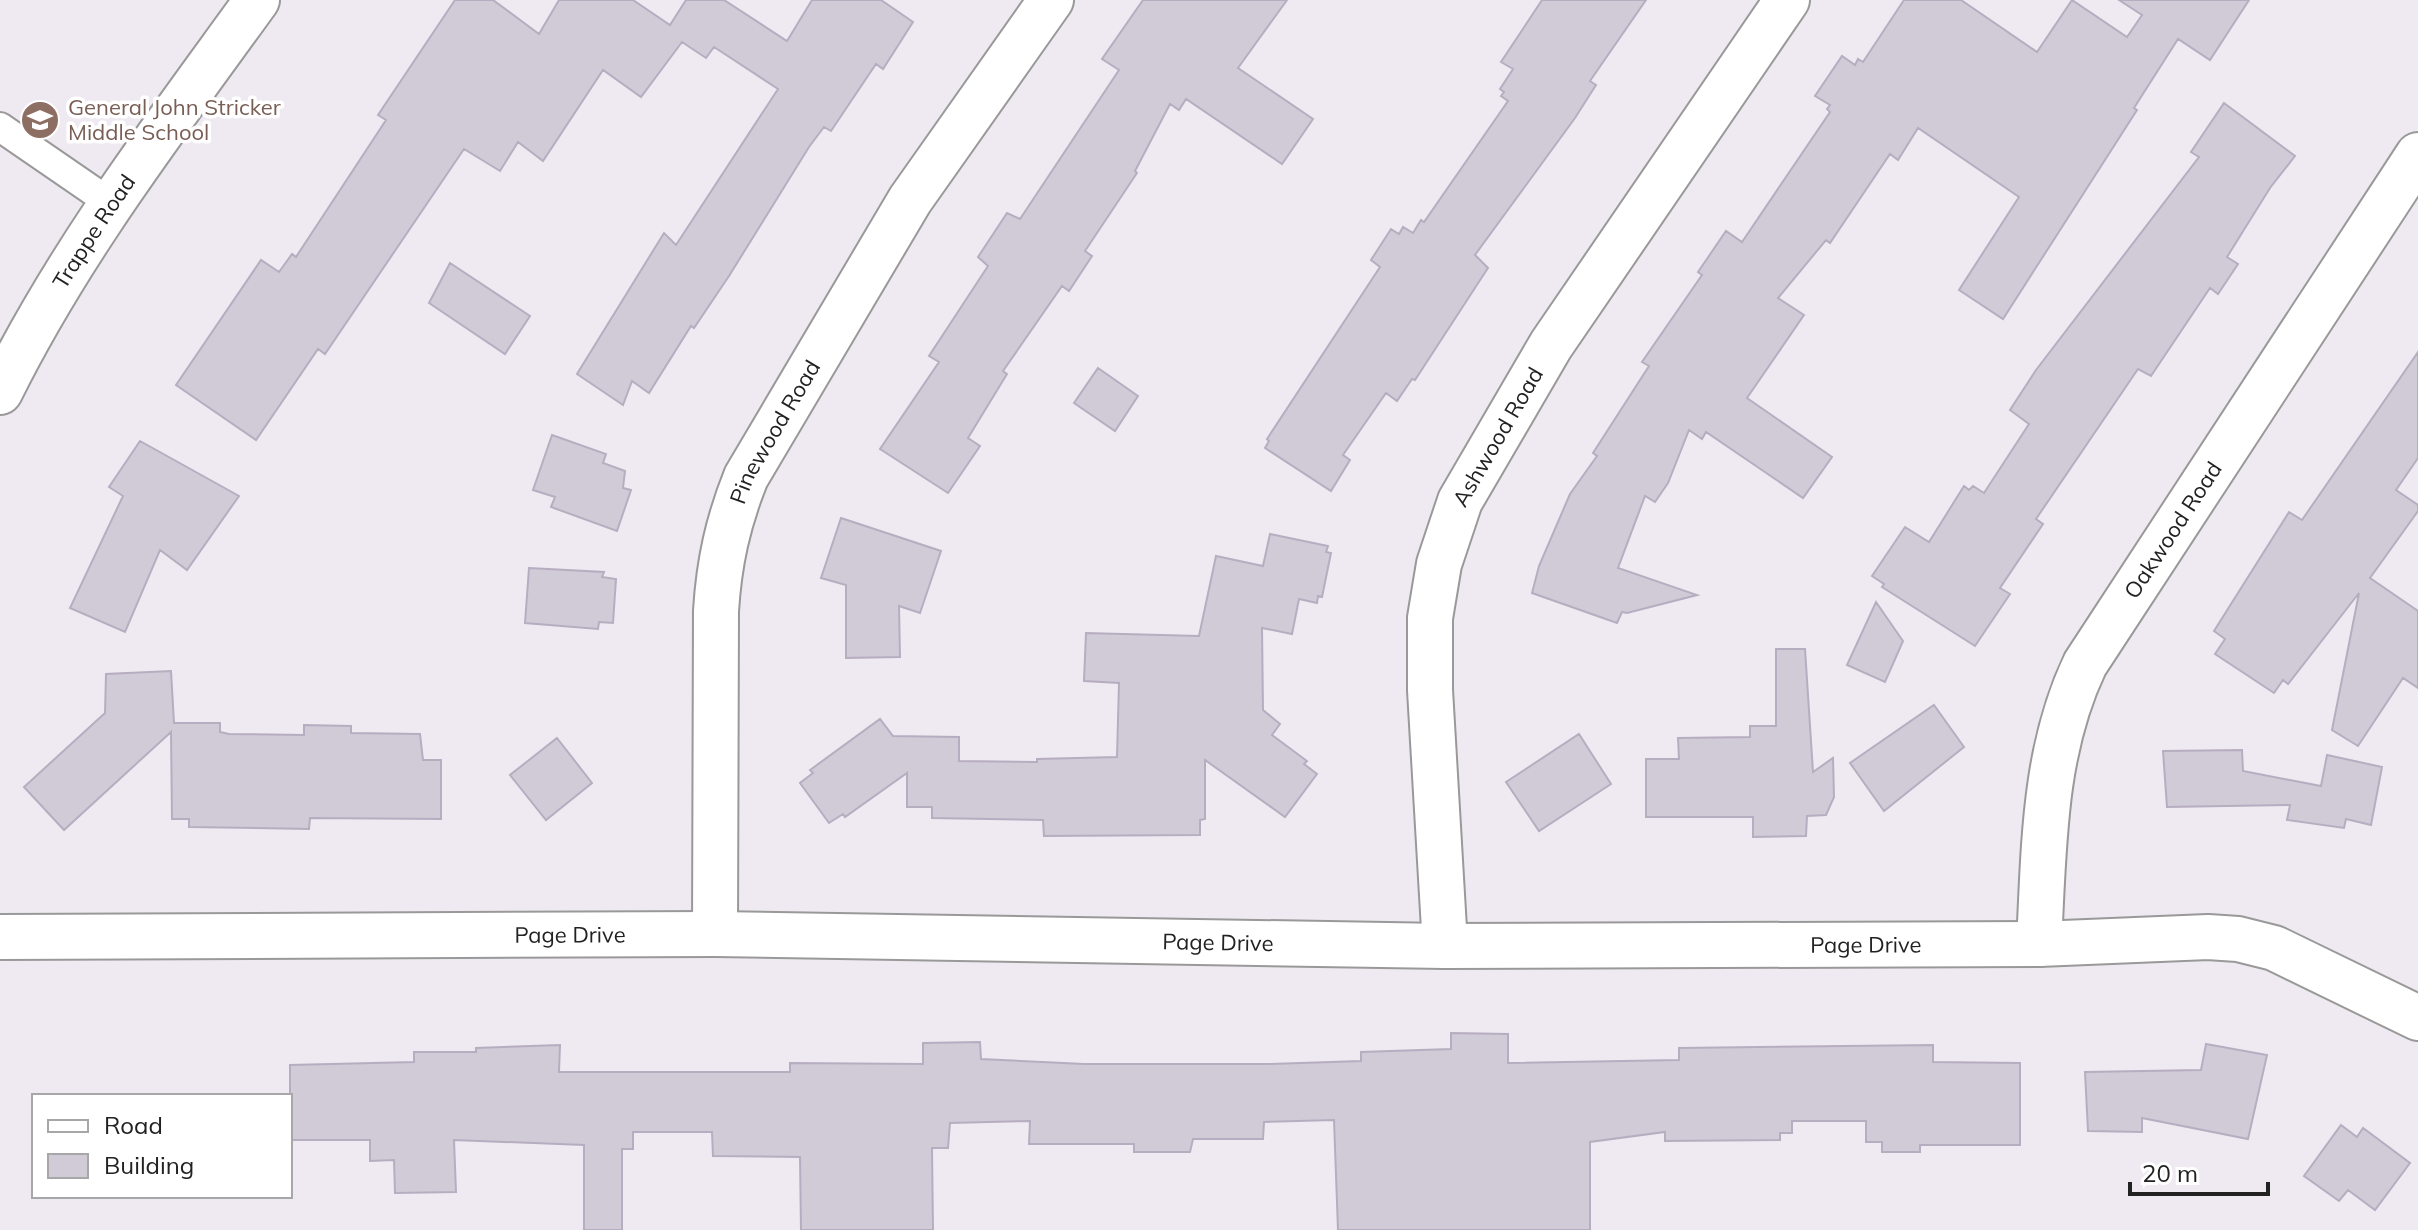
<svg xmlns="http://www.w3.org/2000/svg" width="2418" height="1230" font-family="Mulish,sans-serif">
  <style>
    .building { fill: #d1cad7; stroke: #b7adc1; stroke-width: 2 }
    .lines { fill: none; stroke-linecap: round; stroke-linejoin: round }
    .service-casing { stroke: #999; stroke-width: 32 }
    .minor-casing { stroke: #999; stroke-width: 48 }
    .tertiary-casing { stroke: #999; stroke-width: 48 }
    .service { stroke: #fff; stroke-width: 28 }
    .minor { stroke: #fff; stroke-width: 44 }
    .tertiary { stroke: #fff; stroke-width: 44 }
    .labels { text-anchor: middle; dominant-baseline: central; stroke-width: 7; stroke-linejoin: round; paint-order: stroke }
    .education-label { font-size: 22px; fill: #785e54; stroke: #fff; text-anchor: start }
    .street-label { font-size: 22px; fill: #222; stroke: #fff }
  </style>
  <rect width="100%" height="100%" fill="#efeaf1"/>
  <path class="building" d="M455 0H493L539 34 559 0H633L670 25 686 0H724L787 41 812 0H881L913 22 883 69 876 64 831 131 824 127 809 147 729 276 694 328 691 326 649 393 632 381 623 405 577 374 664 233 676 245 778 89 714 47 706 58 682 42 641 97 603 70 543 161 518 142 500 171 464 149 325 354 318 349 256 440 176 385 261 260 279 272 292 254 296 257 386 120 378 115Z
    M1143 0H1287L1238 68 1313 119 1282 164 1186 99 1179 110 1170 104 1135 171 1137 173 1085 251 1092 256 1069 291 1062 286 1003 371 1007 374 968 438 980 446 948 493 880 449 939 362 929 356 988 266 978 257 1007 213 1020 219 1119 70 1102 59Z
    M1542 0H1646L1590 81 1596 85 1575 118 1475 255 1488 268 1415 380 1412 379 1397 401 1386 393 1343 455 1350 460 1331 491 1265 448 1269 441 1267 439 1380 267 1371 260 1391 229 1399 234 1403 227 1413 233 1421 220 1424 222 1508 101 1501 96 1504 92 1500 89 1513 69 1501 62Z
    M1904 0H1961L2037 52 2072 0 2127 37 2142 15 2119 0H2249L2210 60 2178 39 2134 108 2137 110 2003 319 1959 290 2019 197 1918 128 1898 160 1890 154 1830 243 1826 240 1778 298 1804 315 1747 398 1832 457 1803 498 1706 432 1702 439 1689 430 1668 483 1655 502 1645 496 1618 568 1697 595 1627 613 1622 612 1617 623 1532 593 1539 566 1570 494 1597 456 1593 453 1649 366 1642 362 1702 275 1698 272 1726 231 1742 242 1830 112 1827 109 1830 105 1815 96 1842 56 1855 65 1858 59 1863 62Z
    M2224 103 2295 156 2270 188 2227 257 2238 264 2218 294 2210 288 2151 376 2138 369 2036 519 2043 524 2000 588 2010 594 1975 646 1882 587 1884 584 1872 576 1905 527 1929 542 1964 486 1969 490 1973 486 1984 493 2029 424 2010 410 2036 370 2199 157 2191 152Z
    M450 263 530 316 505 354 429 303Z
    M2418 352V458L2396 490 2418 505V511L2370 578 2418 611V688L2403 678 2358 746 2332 730 2359 593 2288 684 2283 680 2274 693 2215 654 2225 639 2214 631 2289 512 2302 520Z
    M1098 368 1138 396 1115 431 1074 403Z
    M552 435 606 454 603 463 625 471 623 488 631 490 617 531 551 507 555 497 533 490Z
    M140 441 239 496 187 570 160 550 125 632 70 608 123 496 109 487Z
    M841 518 941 551 920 613 899 606 900 657 846 658V585L821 578Z
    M1270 534 1328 546 1326 552 1331 553 1322 597 1318 596 1317 603 1299 599 1292 634 1262 628 1263 710 1280 724 1272 735 1307 761 1304 764 1317 774 1285 817 1205 760V819L1200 820V835L1044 836 1043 820 932 818V807H907V773L845 817 843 814 829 823 800 783 813 773 810 770 880 719 893 736 959 737V761L1037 762V759L1117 757 1119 683 1084 681 1086 633 1199 636 1216 556 1263 566Z
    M529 568 604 572 602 577 616 579 613 623 599 622 598 629 525 623Z
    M1876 602 1903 641 1885 682 1847 665Z
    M1776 649H1805L1813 772 1833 758 1834 797 1826 815 1807 816 1806 836 1753 837V817H1646V759H1679L1678 738 1750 737V726H1776Z
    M171 671 174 723H220V732L229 734 304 735V725L351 726V733L420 734 423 760H441V819L310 818 309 829 189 827V819H172L171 732 64 830 24 787 105 713 106 674Z
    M1934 705 1964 747 1884 811 1850 763Z
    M1579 734 1611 784 1539 831 1506 782Z
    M557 738 592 783 546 820 510 775Z
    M2242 750 2243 771 2321 786 2327 755 2382 767 2371 825 2346 819 2344 828 2287 820 2290 805 2167 807 2163 751Z
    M1451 1033 1508 1034V1063L1679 1060V1048L1933 1045V1062L2020 1063V1145H1920V1152H1882V1142H1866V1121H1792V1133H1780V1140L1665 1141V1132L1590 1142V1230H1338L1334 1120 1264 1122 1263 1139H1193L1190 1152H1134V1144H1029L1030 1121 950 1123 948 1148H932L933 1230H801L800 1157 713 1156 712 1132H633V1149H622V1230H584V1145L454 1140 456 1192 395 1193 394 1160 370 1161V1140H290V1065L414 1062V1052H476V1048L560 1045 559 1072H790V1063L923 1064V1043L980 1042 981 1059 1084 1064H1268L1361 1061V1052L1451 1049Z
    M2206 1044 2267 1055 2248 1139 2142 1118V1132L2088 1131 2085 1072 2201 1070Z
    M2341 1125 2357 1137 2363 1128 2410 1163 2375 1210 2348 1190 2339 1201 2304 1176Z"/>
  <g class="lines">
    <g class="service-casing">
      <path id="service" d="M0 127 112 204"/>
    </g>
    <g class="minor-casing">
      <g id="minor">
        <path id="s1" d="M715 934 716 611C719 562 728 522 746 477L910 200 1051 0"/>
        <path id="s2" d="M0 937 715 934 1445 946 2039 944 2208 937 2238 939 2274 948 2418 1018"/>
        <path id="s3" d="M2039 944C2044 848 2043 752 2085 664L2418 155"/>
        <path id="s4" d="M1445 946 1430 690V618L1439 564 1460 501 1551 345 1787 0"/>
      </g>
    </g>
    <g class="tertiary-casing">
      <g id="tertiary">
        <path id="s5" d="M0 392C69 252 166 126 257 0"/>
      </g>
    </g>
    <use href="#service" class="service"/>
    <use href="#minor" class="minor"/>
    <use href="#tertiary" class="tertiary"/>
  </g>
  <defs>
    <g id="school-disc" transform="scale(2)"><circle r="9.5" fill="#8d6e63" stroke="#fff"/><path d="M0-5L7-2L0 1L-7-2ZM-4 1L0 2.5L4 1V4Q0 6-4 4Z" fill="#fff"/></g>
  </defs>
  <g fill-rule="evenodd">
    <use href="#school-disc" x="40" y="120"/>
  </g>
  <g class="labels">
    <g class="education-label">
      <text x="68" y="107">General John Stricker<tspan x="68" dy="25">Middle School</tspan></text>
    </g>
    <g class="street-label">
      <text stroke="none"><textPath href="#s5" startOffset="186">Trappe Road</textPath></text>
      <text stroke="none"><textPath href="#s1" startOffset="514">Pinewood Road</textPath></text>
      <text stroke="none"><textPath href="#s4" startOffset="524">Ashwood Road</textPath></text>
      <text stroke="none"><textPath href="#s3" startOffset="446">Oakwood Road</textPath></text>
      <text stroke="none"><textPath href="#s2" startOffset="570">Page Drive</textPath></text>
      <text stroke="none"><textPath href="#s2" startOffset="1218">Page Drive</textPath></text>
      <text stroke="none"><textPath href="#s2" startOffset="1866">Page Drive</textPath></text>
    </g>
  </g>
  <rect x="32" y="1094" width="260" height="104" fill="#ffffff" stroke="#a7a7a7" stroke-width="2"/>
  <rect x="48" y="1120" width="40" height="12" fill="#ffffff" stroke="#a7a7a7" stroke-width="2"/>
  <text x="104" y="1134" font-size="24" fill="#222222">Road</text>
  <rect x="48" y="1154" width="40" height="24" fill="#d1cad7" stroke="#a7a7a7" stroke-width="2"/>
  <text x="104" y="1174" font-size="24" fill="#222222">Building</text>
  <path d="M2130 1182v12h138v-12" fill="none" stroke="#222222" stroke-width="4"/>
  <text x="2142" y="1182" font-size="24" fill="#222222" stroke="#ffffff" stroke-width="6" paint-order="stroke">20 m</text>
</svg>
